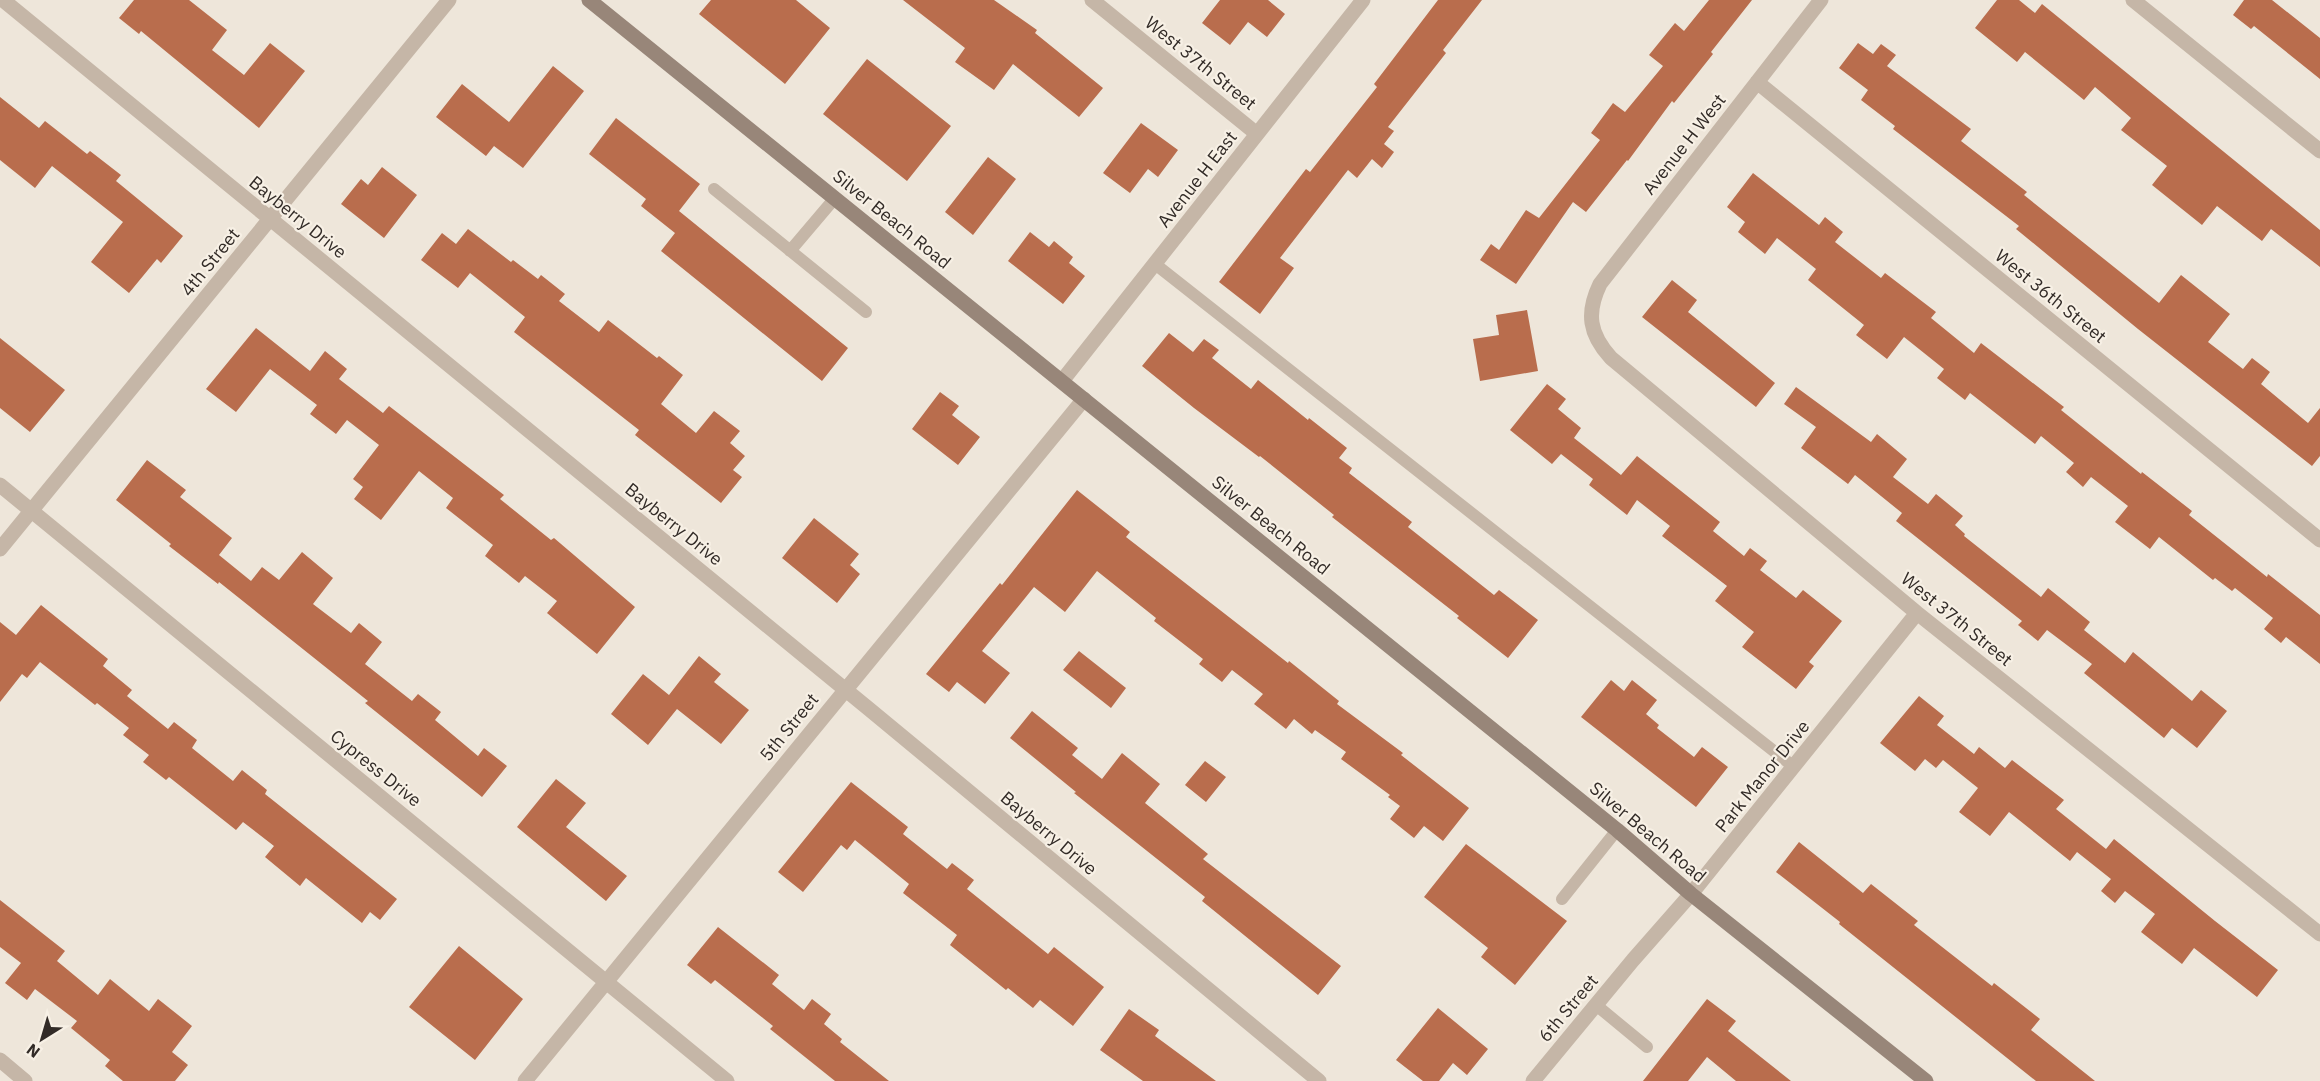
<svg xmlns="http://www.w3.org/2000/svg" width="2320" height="1081" font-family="'IBM Plex Sans',sans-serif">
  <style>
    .building { fill: #b96d4d }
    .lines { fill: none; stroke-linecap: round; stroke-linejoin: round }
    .lane { stroke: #c5b6a7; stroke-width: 12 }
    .street { stroke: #c5b6a7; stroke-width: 15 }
    .secondary { stroke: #988679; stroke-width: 15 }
    .labels { text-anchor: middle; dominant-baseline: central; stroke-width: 4.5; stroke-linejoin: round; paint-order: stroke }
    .street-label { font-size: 18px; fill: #322b27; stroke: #f7f0e5 }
  </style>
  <rect width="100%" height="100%" fill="#eee6da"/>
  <path class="building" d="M134 0H189L227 30 212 50 244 75 270 43 305 71 259 128 141 31 139 34 119 18Z
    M711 0H796L830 28 785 84 699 14Z
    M903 0H994L1037 30 1035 33 1103 88 1079 117 1013 64 994 90 955 62 965 48Z
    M1220 0H1268L1285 14 1267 37 1248 22 1230 45 1202 23Z
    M1438 0H1482L1443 50 1446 53 1388 127 1394 131 1384 144 1394 152 1382 168 1372 159 1357 178 1348 170 1280 258 1294 268 1260 314 1219 282 1306 169 1310 172 1377 87 1374 84Z
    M1709 0H1752L1711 52 1713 54 1674 103 1672 101 1628 161 1627 160 1586 212 1573 202 1516 284 1480 260 1491 244 1499 250 1526 210 1539 218 1600 140 1591 133 1613 103 1625 112 1663 66 1649 55 1675 23 1684 31Z
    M1997 0H2019L2035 13 2042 4 2320 230V267L2271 229 2262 241 2217 206 2202 225 2152 185 2167 166 2121 130 2131 118 2095 87 2084 100 2025 52 2017 62 1975 28Z
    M2244 0H2272L2320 38V79L2254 26 2251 29 2233 15Z
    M1858 43 1873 54 1881 44 1896 55 1887 66 1971 129 1961 141 2027 192 2024 195 2159 303 2181 275 2230 314 2208 342 2243 369 2252 358 2270 372 2261 384 2308 423 2320 408V456L2312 466 2138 329 2016 229 2019 226 1893 129 1895 126 1861 100 1868 90 1839 68Z
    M867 59 951 126 907 181 823 114Z
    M553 66 584 91 523 168 494 146 486 156 436 117 462 84 509 122Z
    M0 97 39 128 45 121 87 154 90 151 121 175 116 181 183 236 161 263 157 259 129 293 91 262 123 222 52 166 35 188 0 160Z
    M616 118 700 184 679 211 848 348 822 381 661 251 675 233 641 206 646 199 589 154Z
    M1141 123 1178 150 1158 177 1148 169 1130 193 1103 173Z
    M988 157 1016 179 973 235 945 212Z
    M382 167 417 195 384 238 341 204 361 179 368 185Z
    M1753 173 1819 225 1825 217 1843 232 1835 242 1881 278 1885 273 1936 312 1931 318 1974 353 1981 343 2016 370 2064 407 2061 410 2141 474 2142 472 2192 511 2189 515 2267 577 2268 574 2320 615V664L2286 637 2281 643 2264 629 2273 618 2235 588 2232 591 2215 578 2213 580 2159 537 2150 549 2115 522 2128 506 2091 477 2083 487 2066 472 2074 463 2041 436 2035 444 1970 393 1965 400 1937 378 1944 369 1904 337 1887 359 1856 335 1864 325 1808 280 1816 269 1777 238 1765 254 1738 232 1745 222 1727 207Z
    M468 229 511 262 513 260 538 279 541 275 565 294 559 301 599 332 608 320 657 358 659 356 683 375 661 404 696 433 714 411 740 431 730 443 745 456 733 470 742 477 721 503 635 435 639 430 514 332 525 317 470 273 458 288 421 260 442 233 456 244Z
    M1030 232 1049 247 1054 241 1073 257 1069 263 1085 276 1063 304 1008 261Z
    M1672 280 1697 300 1688 312 1775 383 1756 407 1642 317Z
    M1527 310 1538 371 1480 381 1473 339 1499 335 1496 315Z
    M256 328 310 371 325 351 347 369 339 379 383 413 389 406 504 495 500 499 551 540 554 538 635 607 597 654 547 613 557 601 525 576 519 583 485 556 493 545 446 508 453 498 419 471 381 520 354 499 363 487 353 479 379 445 347 420 336 434 310 414 317 405 270 369 236 412 206 389Z
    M1169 333 1193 352 1204 339 1219 350 1212 358 1251 389 1258 380 1308 420 1309 418 1347 448 1339 458 1352 468 1349 473 1412 522 1408 527 1494 595 1499 590 1538 620 1508 658 1457 618 1459 616 1332 517 1334 515 1260 456 1259 457 1194 408 1142 366Z
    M0 338 65 390 30 432 0 408Z
    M1547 384 1566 399 1558 409 1581 428 1574 438 1621 475 1637 456 1720 522 1713 531 1744 556 1750 548 1767 561 1760 570 1796 598 1803 590 1842 621 1809 662 1814 666 1796 689 1742 647 1754 632 1715 601 1727 586 1662 536 1670 526 1637 500 1627 515 1589 485 1593 479 1561 454 1552 464 1510 430Z
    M1796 387 1871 442 1877 434 1907 459 1893 477 1928 504 1936 494 1963 516 1955 525 1965 534 1964 536 2041 597 2048 588 2090 622 2084 630 2125 663 2133 652 2192 701 2201 690 2227 711 2197 748 2172 728 2164 738 2084 673 2092 664 2047 630 2038 641 2018 625 2022 621 1896 521 1902 513 1855 475 1848 484 1801 448 1816 427 1784 404Z
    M940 392 959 406 952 415 980 437 958 465 912 429Z
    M147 460 186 490 180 497 232 538 219 555 251 581 262 567 279 580 302 552 333 578 313 604 351 633 359 623 382 642 365 664 412 701 418 694 441 712 435 720 478 756 484 748 507 766 482 797 365 703 368 701 219 582 218 584 169 546 171 544 116 500Z
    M1077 490 1130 532 1126 537 1288 663 1289 661 1339 701 1337 704 1403 753 1401 755 1469 808 1443 841 1424 826 1414 838 1390 819 1400 806 1388 797 1390 795 1341 759 1346 752 1315 730 1312 734 1294 719 1286 729 1254 704 1263 694 1232 670 1222 682 1199 664 1203 659 1154 621 1156 618 1097 571 1065 612 1034 587 982 651 1010 673 985 704 957 682 949 692 926 674 1000 583 1002 585Z
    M814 518 859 554 850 565 860 574 837 603 782 558Z
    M41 605 108 659 103 666 132 690 127 696 168 729 174 722 197 740 192 748 233 781 242 770 267 790 265 794 397 899 380 920 370 912 362 923 306 878 300 886 265 857 274 846 243 822 236 830 169 777 166 780 143 762 149 755 123 735 129 728 97 703 95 705 40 662 27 678 22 674 0 702V622L16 635Z
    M1079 651 1126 688 1111 708 1063 670Z
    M699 656 721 674 714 682 749 710 721 744 677 709 648 745 611 714 643 674 669 695Z
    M1611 680 1624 691 1632 680 1657 700 1646 714 1659 725 1657 728 1694 757 1702 747 1728 767 1696 807 1581 717Z
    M1919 696 1944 716 1937 725 1974 754 1979 747 2005 768 2012 760 2064 800 2056 809 2106 849 2114 839 2215 921 2278 970 2257 997 2194 948 2182 964 2141 932 2155 914 2125 891 2115 903 2101 891 2111 879 2077 852 2070 861 2009 812 1990 836 1959 812 1978 788 1943 760 1936 768 1925 759 1915 771 1880 743Z
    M1032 711 1078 748 1072 755 1102 779 1122 753 1160 784 1145 803 1208 854 1203 859 1341 966 1318 995 1202 901 1205 897 1074 793 1076 792 1010 738Z
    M1205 761 1226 777 1206 802 1185 785Z
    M556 779 586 803 566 827 627 876 606 901 517 827Z
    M851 782 908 827 903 834 947 869 952 863 974 880 967 889 1048 954 1054 947 1104 987 1073 1026 1040 1000 1033 1008 1008 988 1006 990 950 945 957 935 903 893 909 884 855 840 847 850 841 845 803 892 778 872Z
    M1799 842 1863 893 1871 884 1918 921 1914 925 1992 986 1994 983 2040 1019 2031 1030 2095 1081H2036L1839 924 1840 922 1776 872Z
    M1466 844 1567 921 1515 985 1481 957 1488 948 1424 897Z
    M0 900 65 951 57 961 98 995 110 979 149 1011 158 999 192 1026 172 1052 188 1065 175 1081H123L105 1066 110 1060 71 1028 77 1021 35 989 27 1000 5 983 21 963 0 947Z
    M718 927 779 975 772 984 804 1010 812 999 831 1014 824 1024 842 1039 840 1042 889 1081H835L770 1029 773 1026 715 980 711 984 687 965Z
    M459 946 523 999 475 1060 409 1007Z
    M1707 999 1736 1021 1728 1031 1791 1081H1736L1707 1057 1688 1081H1643Z
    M1438 1008 1488 1049 1467 1075 1453 1063 1439 1081H1423L1396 1060Z
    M1129 1009 1159 1030 1155 1036 1216 1081H1143L1100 1050Z"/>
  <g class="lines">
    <path class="lane" d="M714 189 866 312
      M790 251 835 198
      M1155 264 1794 767
      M1562 899 1617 830
      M1596 1005 1647 1047"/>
    <path class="street" d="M3 0 869 709 1319 1081
      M1092 0 1257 134
      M1821 0 1600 284C1586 313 1589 334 1611 358L1917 613 2320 934
      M2133 0 2320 151
      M1757 82 2320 540
      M1062 381 1363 0
      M0 485 727 1081
      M0 549 449 0
      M0 1060 25 1081
      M525 1081 1084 399
      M1533 1081 1633 960 1691 894 1917 613"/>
    <path class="secondary" d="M589 0 1617 830 1691 894 1926 1081"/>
  </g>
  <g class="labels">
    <g class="street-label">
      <text transform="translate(1201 63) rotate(39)">West 37th Street</text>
      <text transform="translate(1684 144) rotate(-52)">Avenue H West</text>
      <text transform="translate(1197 179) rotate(-52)">Avenue H East</text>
      <text transform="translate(298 217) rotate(39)">Bayberry Drive</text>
      <text transform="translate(892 219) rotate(39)">Silver Beach Road</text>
      <text transform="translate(210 262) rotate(-51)">4th Street</text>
      <text transform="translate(2051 296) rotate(39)">West 36th Street</text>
      <text transform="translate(674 524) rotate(39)">Bayberry Drive</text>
      <text transform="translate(1271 525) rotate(39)">Silver Beach Road</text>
      <text transform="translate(1957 619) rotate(39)">West 37th Street</text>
      <text transform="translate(789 727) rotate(-51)">5th Street</text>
      <text transform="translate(376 768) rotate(39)">Cypress Drive</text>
      <text transform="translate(1762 776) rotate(-51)">Park Manor Drive</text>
      <text transform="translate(1648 832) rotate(40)">Silver Beach Road</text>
      <text transform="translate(1049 833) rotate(40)">Bayberry Drive</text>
      <text transform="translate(1568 1008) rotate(-50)">6th Street</text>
    </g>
  </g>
  <g transform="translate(42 1039) rotate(217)" stroke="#f7f0e5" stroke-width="4.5" paint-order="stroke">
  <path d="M0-4.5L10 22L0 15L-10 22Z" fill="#322b27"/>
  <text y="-9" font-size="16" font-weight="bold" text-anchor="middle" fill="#322b27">N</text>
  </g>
</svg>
